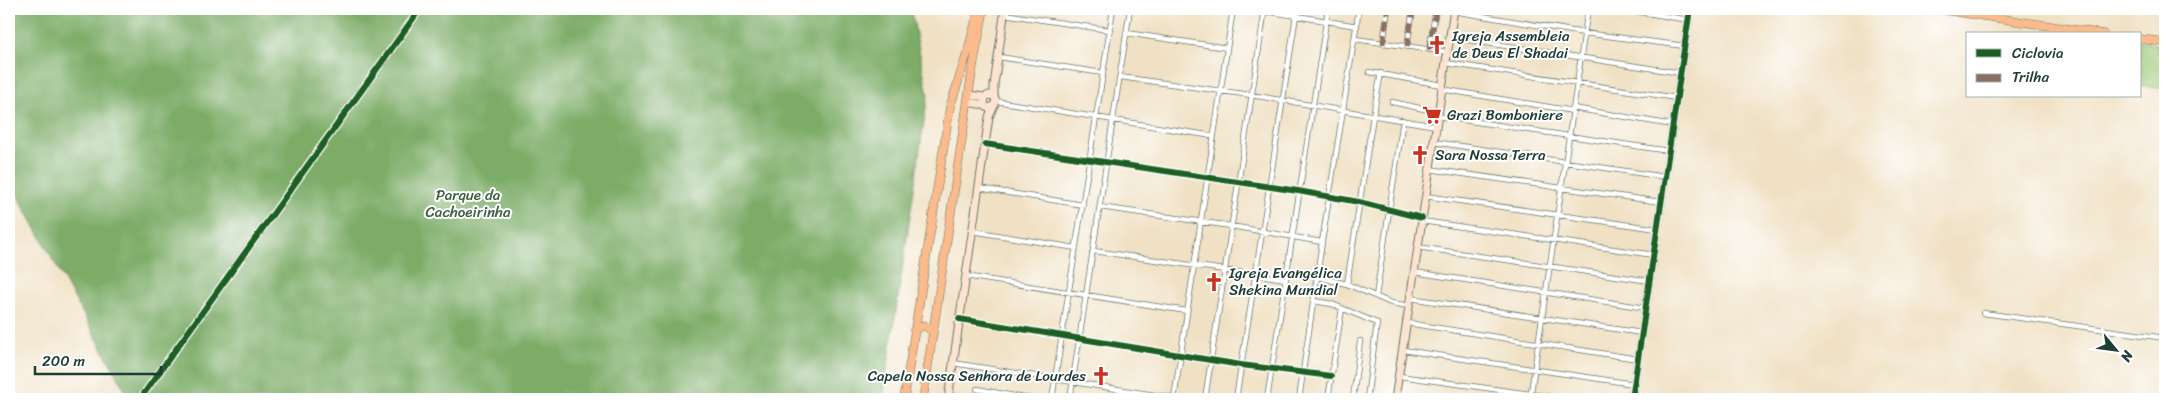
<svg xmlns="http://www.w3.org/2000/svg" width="2174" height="408" font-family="Sriracha,sans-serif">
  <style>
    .green { fill: #9bc875; stroke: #5d8254 }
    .forest { fill: #7cac66; stroke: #4e744d }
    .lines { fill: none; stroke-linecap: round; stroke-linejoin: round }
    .street-casing { stroke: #687666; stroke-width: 6 }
    .secondary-casing { stroke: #687666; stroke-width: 9 }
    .primary-casing { stroke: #687666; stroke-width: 9 }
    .street { stroke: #fff; stroke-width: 4.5 }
    .secondary { stroke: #fde4d1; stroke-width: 7 }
    .primary { stroke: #fbbb8c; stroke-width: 8 }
    .quiet { stroke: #8d6e63; stroke-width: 5; stroke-dasharray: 10 5; stroke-linecap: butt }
    .cycleway-casing { stroke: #fff; stroke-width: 9 }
    .cycleway { stroke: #1b5e20; stroke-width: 6 }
    .labels { text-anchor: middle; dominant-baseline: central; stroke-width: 4; stroke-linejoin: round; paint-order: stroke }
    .poi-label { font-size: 15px; fill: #1f3d34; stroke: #fff; text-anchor: start }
    .park-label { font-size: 15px; fill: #3e6044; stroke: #fff }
  </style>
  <rect width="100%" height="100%" fill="#fff"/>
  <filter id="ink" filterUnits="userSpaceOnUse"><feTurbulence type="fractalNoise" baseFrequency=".02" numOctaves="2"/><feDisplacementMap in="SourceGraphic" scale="10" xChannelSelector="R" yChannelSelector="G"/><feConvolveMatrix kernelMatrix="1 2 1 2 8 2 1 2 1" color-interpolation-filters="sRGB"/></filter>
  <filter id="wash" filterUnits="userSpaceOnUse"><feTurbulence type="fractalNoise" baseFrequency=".0096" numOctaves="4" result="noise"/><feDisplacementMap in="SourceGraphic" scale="20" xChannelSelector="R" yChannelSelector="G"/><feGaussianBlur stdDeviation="1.12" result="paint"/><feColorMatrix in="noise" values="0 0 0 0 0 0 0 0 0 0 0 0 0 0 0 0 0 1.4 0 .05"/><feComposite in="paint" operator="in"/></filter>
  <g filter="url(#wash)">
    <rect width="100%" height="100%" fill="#f0e1c4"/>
    <path class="green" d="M2140 42 2165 45V89L2140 85Z"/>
    <path class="forest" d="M9 9H911L928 95 883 399H130L9 180Z"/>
  </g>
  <g filter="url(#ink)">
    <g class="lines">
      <g class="street-casing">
        <path id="street" d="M1254 9 1357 26
          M1623 9 1689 20
          M1453 11 1584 33 1685 46
          M1004 14 1109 30
          M1126 33 1227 48
          M1449 37 1681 73
          M1355 39 1447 52
          M1383 44 1388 9
          M1407 47 1413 9
          M1429 50 1436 9
          M999 57 1103 73
          M1446 63 1677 98
          M1369 72 1442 85
          M1120 77 1251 95 1436 126
          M1441 89 1573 111
          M996 101 1213 136
          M1392 102 1438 112
          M1573 108 1673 125
          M1437 116 1669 151
          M1434 142 1665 177
          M985 144 1298 191 1359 202 1422 218
          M1429 169 1661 202
          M979 188 1083 205
          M1425 196 1658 229
          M1100 207 1231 226 1322 242
          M1422 221 1654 255
          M972 231 1076 248
          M1417 247 1650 281
          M1094 251 1286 279
          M1414 272 1646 308
          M965 276 1187 311
          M1318 277 1347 284 1391 303 1410 306
          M1347 284 1373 116 1381 73
          M1376 296 1403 120
          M1410 298 1642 333
          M1314 301 1332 304 1377 323 1367 399
          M1983 313 2165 338
          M959 319 1241 365 1331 376
          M1407 323 1638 359
          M1403 350 1634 384
          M953 363 1174 398
          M1399 376 1566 399
          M977 389 1030 399
          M1052 399 1113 9
          M1070 399 1130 9
          M1174 399 1233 9
          M1205 399 1265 9
          M1236 399 1297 9
          M1267 399 1328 9
          M1299 399 1322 242 1359 9
          M1328 399 1342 308
          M1353 399 1360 341
          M1530 399 1588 9"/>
      </g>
      <g class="secondary-casing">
        <path id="secondary" d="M969 95 985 97
          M994 96V85L1005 9
          M968 102 984 105
          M140 399 420 9
          M948 399 989 117 996 101 994 96 989 95 985 97 984 105 988 108 992 107
          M1395 399 1454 9
          M1632 399 1690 9"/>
      </g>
      <g class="primary-casing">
        <path id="primary" d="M1937 9 2103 34
          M2140 39 2165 42
          M914 330 924 325 933 332
          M904 399 950 107 968 51 979 9
          M923 399 972 72 984 9"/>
      </g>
      <use href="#street" class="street"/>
      <use href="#secondary" class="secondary"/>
      <use href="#primary" class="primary"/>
      <path class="quiet" d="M1383 44 1388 9
        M1407 47 1413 9
        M1429 50 1436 9"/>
      <g class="cycleway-casing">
        <path id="cycleway" d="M985 144 1298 191 1359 202 1422 218
          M959 319 1241 365 1331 376
          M140 399 420 9
          M1632 399 1690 9"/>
      </g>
      <use href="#cycleway" class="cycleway"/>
    </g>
  </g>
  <defs>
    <g id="church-bare" transform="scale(1.5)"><path d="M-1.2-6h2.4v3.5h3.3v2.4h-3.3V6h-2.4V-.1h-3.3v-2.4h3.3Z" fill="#c8321e" stroke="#fff" stroke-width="2.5" paint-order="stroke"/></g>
    <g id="supermarket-bare" transform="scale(1.5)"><path d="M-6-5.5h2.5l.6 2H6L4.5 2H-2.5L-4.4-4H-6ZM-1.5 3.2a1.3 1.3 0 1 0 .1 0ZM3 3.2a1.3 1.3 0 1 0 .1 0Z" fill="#c8321e" stroke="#fff" stroke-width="2.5" paint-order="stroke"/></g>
  </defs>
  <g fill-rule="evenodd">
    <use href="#church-bare" x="1437" y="45"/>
    <use href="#supermarket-bare" x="1432" y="115"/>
    <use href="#church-bare" x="1420" y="155"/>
    <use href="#church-bare" x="1214" y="282"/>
    <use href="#church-bare" x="1101" y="376"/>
  </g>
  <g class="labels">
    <g class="poi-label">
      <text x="1452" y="36">Igreja Assembleia<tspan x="1452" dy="17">de Deus El Shadai</tspan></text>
      <text x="1447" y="115">Grazi Bomboniere</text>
      <text x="1435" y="155">Sara Nossa Terra</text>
      <text x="1229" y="273">Igreja Evangélica<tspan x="1229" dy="17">Shekina Mundial</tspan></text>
      <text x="1086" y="376" text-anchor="end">Capela Nossa Senhora de Lourdes</text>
    </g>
    <g class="park-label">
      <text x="468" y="195">Parque da<tspan x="468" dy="17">Cachoeirinha</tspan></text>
    </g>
  </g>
  <rect width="2174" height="408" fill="none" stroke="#fff" stroke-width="30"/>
  <rect x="1966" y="32" width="175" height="65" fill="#ffffff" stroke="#a5b1ae"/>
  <rect x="1976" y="49" width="25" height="8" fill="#1b5e20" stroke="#a5b1ae"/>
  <text x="2012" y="58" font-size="15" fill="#1f3d34">Ciclovia</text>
  <rect x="1976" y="74" width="25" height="8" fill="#8d6e63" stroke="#a5b1ae"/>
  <text x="2012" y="82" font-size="15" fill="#1f3d34">Trilha</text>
  <g transform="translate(2116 350) rotate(119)" stroke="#ffffff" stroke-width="4" paint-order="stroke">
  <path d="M0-4L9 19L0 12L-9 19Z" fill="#1f3d34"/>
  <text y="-8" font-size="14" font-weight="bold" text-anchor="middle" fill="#1f3d34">N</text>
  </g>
  <path d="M35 366v8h126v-8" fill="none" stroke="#1f3d34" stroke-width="2.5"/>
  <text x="42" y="366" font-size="15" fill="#1f3d34" stroke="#ffffff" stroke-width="4" paint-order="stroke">200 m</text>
</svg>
